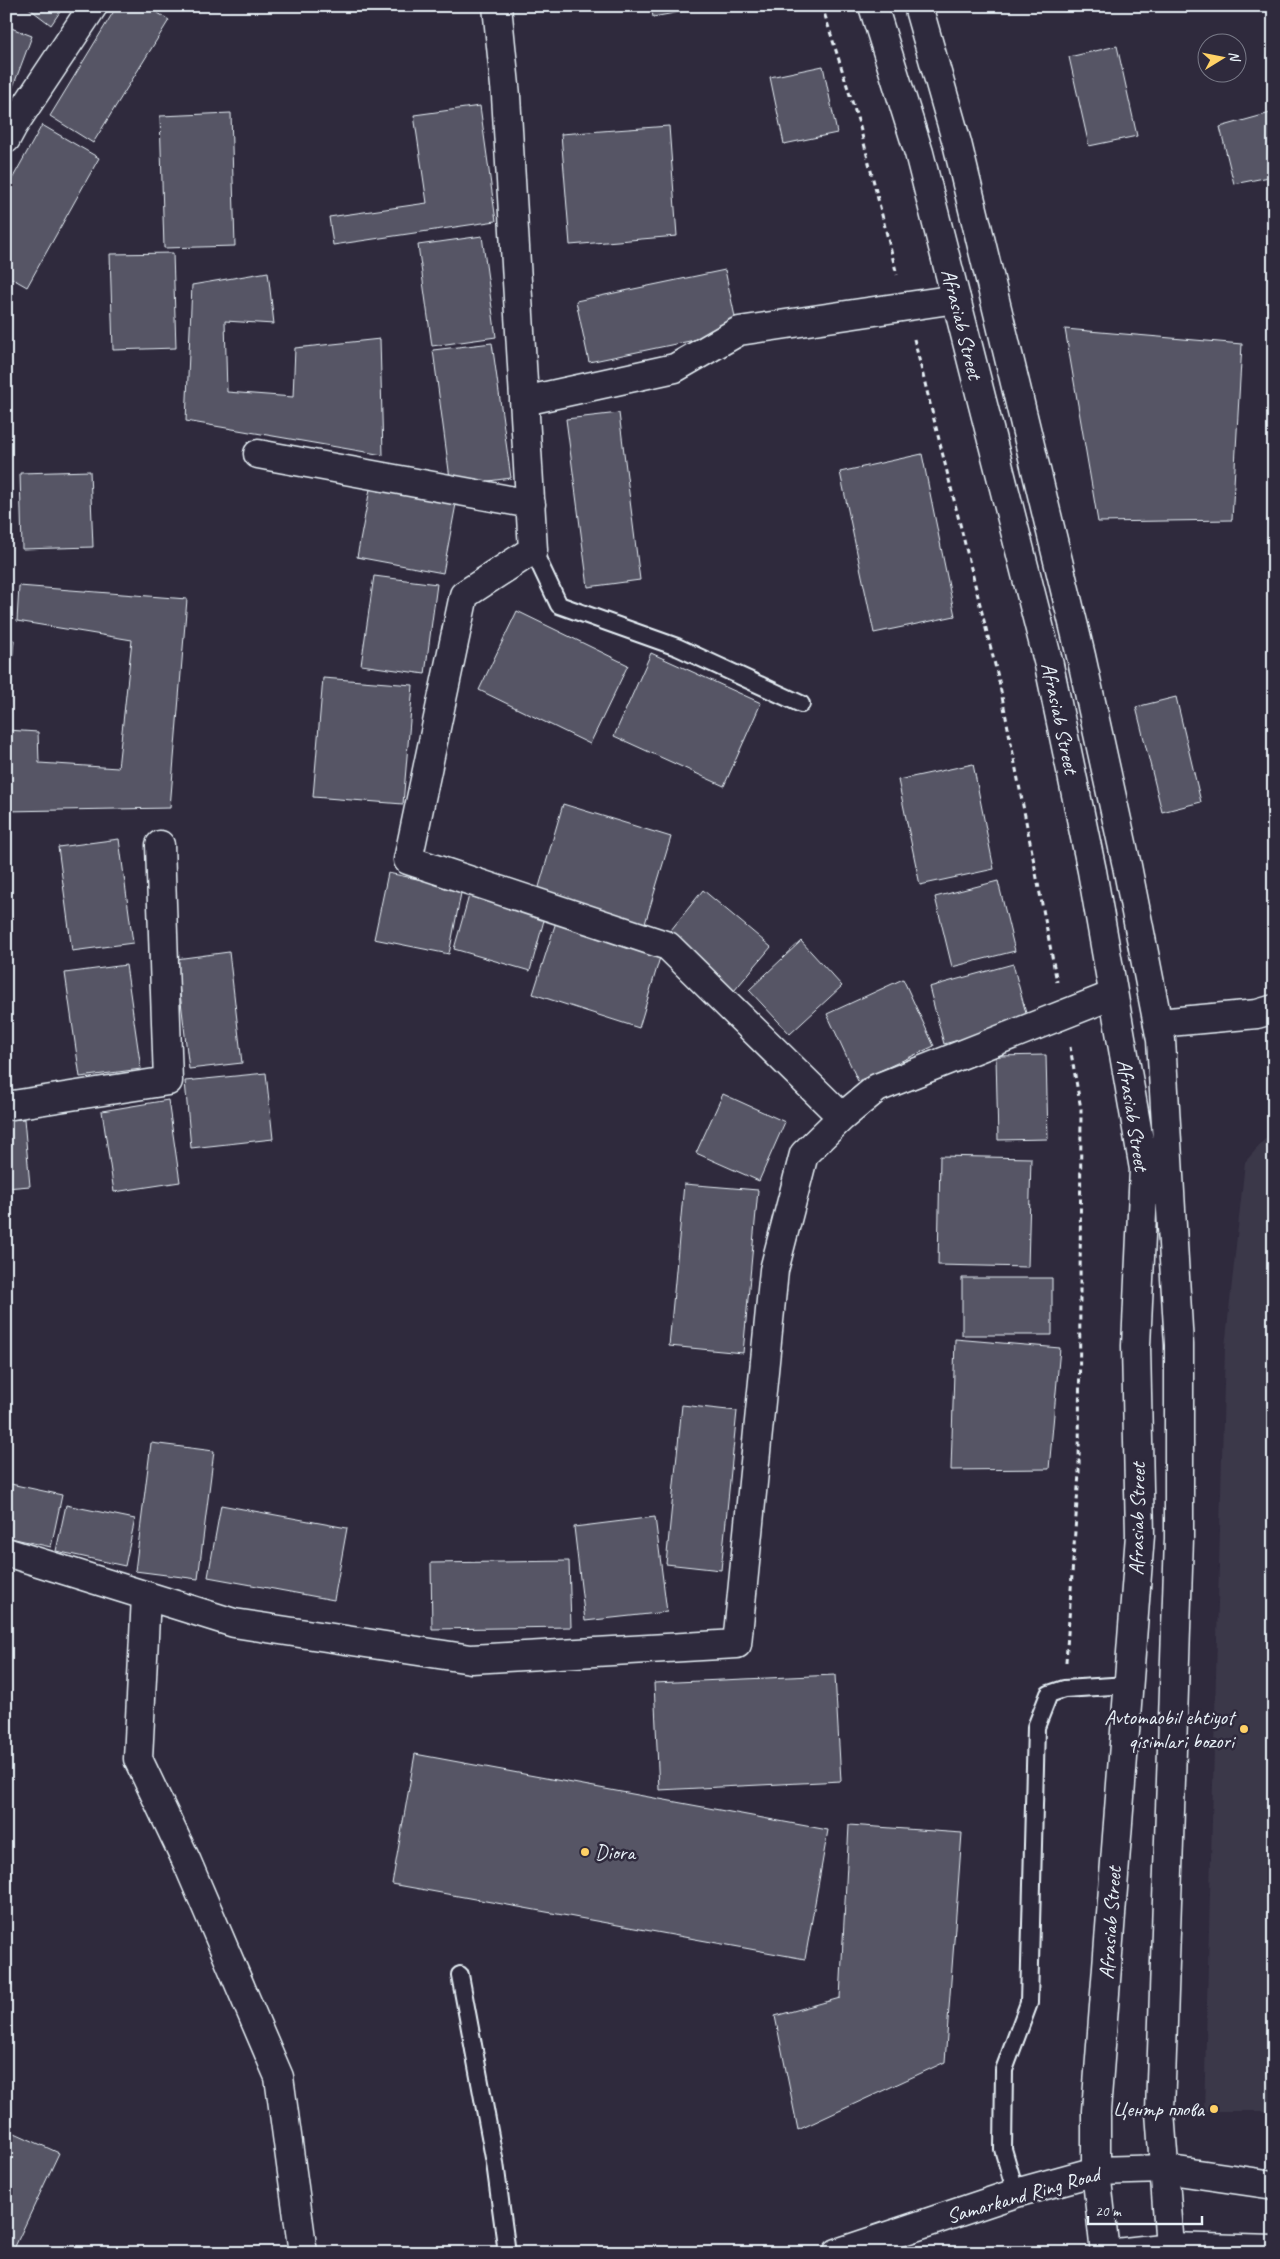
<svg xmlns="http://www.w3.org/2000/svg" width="1280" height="2259" font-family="Caveat,sans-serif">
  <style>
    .built { fill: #3b3749 }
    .building { fill: #575565; stroke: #e8f1f8 }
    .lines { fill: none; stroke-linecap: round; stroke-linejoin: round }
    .lane-casing { stroke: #e8f1f8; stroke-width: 20 }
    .street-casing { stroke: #e8f1f8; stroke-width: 31 }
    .primary-casing { stroke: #e8f1f8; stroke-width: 31 }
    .highway-casing { stroke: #e8f1f8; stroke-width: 31 }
    .path { stroke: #e8f1f8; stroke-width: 3; stroke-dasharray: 5 4; stroke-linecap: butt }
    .lane { stroke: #2f2a3d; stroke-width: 16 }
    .street { stroke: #2f2a3d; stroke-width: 28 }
    .primary { stroke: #2f2a3d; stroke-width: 28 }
    .highway { stroke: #2f2a3d; stroke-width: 28 }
    .poi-dot { fill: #ffd166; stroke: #2f2a3d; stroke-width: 2 }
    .labels { text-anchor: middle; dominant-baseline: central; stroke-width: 5; stroke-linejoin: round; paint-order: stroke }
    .street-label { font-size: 21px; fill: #e8f1f8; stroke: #2f2a3d }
    .poi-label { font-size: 21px; fill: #e8f1f8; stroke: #2f2a3d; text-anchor: end }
  </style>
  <rect width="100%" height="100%" fill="#2f2a3d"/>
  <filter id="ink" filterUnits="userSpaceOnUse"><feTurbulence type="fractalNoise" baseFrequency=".02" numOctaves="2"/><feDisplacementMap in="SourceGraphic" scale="10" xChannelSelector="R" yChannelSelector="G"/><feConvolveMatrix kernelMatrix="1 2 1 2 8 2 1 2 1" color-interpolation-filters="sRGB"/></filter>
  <g filter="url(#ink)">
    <path class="built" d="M1274 1129V2111H1204L1225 1347 1245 1162Z"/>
    <path class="building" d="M26 6H64L51 25Z
      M117 6H147L169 20 93 143 50 116Z
      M651 6H712L653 17Z
      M6 26 32 36 7 103H6Z
      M1117 46 1137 136 1089 146 1069 57Z
      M823 66 837 133 784 144 770 77Z
      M480 106 496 221 333 245 329 217 427 203 414 115Z
      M1274 112V176L1234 184 1220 127Z
      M231 113 235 246 164 248 160 116Z
      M42 125 99 158 27 287 6 275V190Z
      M669 126 677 236 570 245 561 134Z
      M482 236 496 337 432 346 418 245Z
      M173 253 176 348 113 350 110 254Z
      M725 270 738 331 589 362 576 301Z
      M268 272 274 324 225 321 227 392 293 397 295 348 380 339 383 455 186 421 192 285Z
      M1065 329 1242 344 1232 520 1098 522Z
      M492 343 511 478 451 486 433 350Z
      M619 413 640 580 588 587 566 419Z
      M922 454 955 616 874 633 840 472Z
      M90 471 93 547 22 549 20 473Z
      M370 489 456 504 443 573 357 557Z
      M374 576 437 584 425 674 361 665Z
      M19 586 187 599 170 808 6 811V639L14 640 7 730 38 732 39 763 118 768 132 640 17 621Z
      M517 611 628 665 590 744 479 690Z
      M651 653 761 703 724 786 614 736Z
      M323 678 413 685 403 804 313 797Z
      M1176 697 1201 802 1162 812 1136 707Z
      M973 764 994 869 920 885 898 780Z
      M563 804 671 837 644 927 537 894Z
      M119 839 133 943 72 951 58 847Z
      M388 873 462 888 449 954 374 939Z
      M998 881 1015 951 952 967 935 897Z
      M703 890 771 947 734 991 667 935Z
      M470 892 546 913 530 971 454 949Z
      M556 922 661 954 639 1028 533 994Z
      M801 941 842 986 790 1034 749 990Z
      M229 952 242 1063 189 1069 176 959Z
      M1013 964 1028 1021 944 1044 929 987Z
      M126 965 141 1069 80 1077 65 973Z
      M903 979 934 1046 858 1081 827 1014Z
      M1046 1055 1048 1139 998 1140 996 1056Z
      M266 1073 273 1139 191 1148 185 1081Z
      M723 1094 785 1122 759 1181 696 1153Z
      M168 1100 180 1182 114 1192 102 1111Z
      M24 1119 30 1186 6 1188V1120Z
      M940 1156 1031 1158 1028 1267 938 1265Z
      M684 1184 758 1190 743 1353 669 1346Z
      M962 1278H1052V1335H962Z
      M955 1339 1060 1348 1049 1469 951 1470Z
      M682 1405 737 1411 721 1570 666 1564Z
      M151 1443 214 1451 198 1579 135 1571Z
      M6 1483 62 1495 51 1547 6 1537Z
      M66 1505 135 1519 125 1566 56 1551Z
      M221 1505 347 1528 334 1600 208 1577Z
      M655 1517 667 1612 585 1621 574 1527Z
      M569 1561 571 1627 432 1629 431 1563Z
      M835 1675 841 1781 659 1790 654 1683Z
      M415 1754 828 1830 805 1959 392 1884Z
      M849 1825 962 1833 945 2062 798 2130 775 2016 840 1998Z
      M6 2129 59 2153 12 2253H6Z"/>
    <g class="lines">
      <g class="lane-casing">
        <path id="lane" d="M533 550 559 605 677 647 801 704
          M460 1975 495 2163 507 2253
          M1016 2193 1003 2149 1004 2070 1029 2003 1036 1727 1049 1694 1064 1689 1128 1685"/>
      </g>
      <g class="street-casing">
        <path id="street" d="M497 6 506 96 533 550 464 595 408 860 668 946 842 1117
          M6 139 13 126 93 6
          M524 401 675 368 739 331 956 299
          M258 454 531 504
          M1158 1023 1257 1014 1274 1009
          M6 1106 168 1081 160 845
          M6 1552 234 1623 471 1659 737 1644 774 1270 804 1154 842 1117 877 1088 1113 995
          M146 1596 138 1759 187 1862 279 2077 303 2253"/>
      </g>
      <g class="primary-casing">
        <path id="primary" d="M873 6 919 153 1049 665 1092 871 1144 1169 1136 1346 1140 1535 1096 2111V2171L1105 2253
          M918 6 957 143 1081 656 1127 866 1161 1040 1179 1345V1538L1160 2112 1170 2247"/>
      </g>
      <g class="highway-casing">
        <path id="highway" d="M837 2253 1016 2193 1096 2171 1164 2169 1274 2185
          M1116 2253 1170 2247 1274 2250"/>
      </g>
      <path class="path" d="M822 6 860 127 897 275
        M914 339 999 681 1057 982
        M1066 1662 1079 1473 1081 1109 1070 1047"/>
      <use href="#lane" class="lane"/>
      <use href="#street" class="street"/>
      <use href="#primary" class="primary"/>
      <use href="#highway" class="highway"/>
    </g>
  </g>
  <g class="poi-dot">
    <circle cx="1244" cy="1729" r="5"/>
    <circle cx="585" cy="1852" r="5"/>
    <circle cx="1214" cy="2109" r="5"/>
  </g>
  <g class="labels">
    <g class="street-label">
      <text transform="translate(962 324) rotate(76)">Afrasiab Street</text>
      <text transform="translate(1060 718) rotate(78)">Afrasiab Street</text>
      <text transform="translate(1133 1115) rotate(81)">Afrasiab Street</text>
      <text transform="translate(1137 1519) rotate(-89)">Afrasiab Street</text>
      <text transform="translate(1110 1923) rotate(-86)">Afrasiab Street</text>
      <text transform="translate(1023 2195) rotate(-16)">Samarkand Ring Road</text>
    </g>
    <g class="poi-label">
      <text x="1234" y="1717">Avtomaobil ehtiyot<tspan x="1234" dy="24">qisimlari bozori</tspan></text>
      <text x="595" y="1852" text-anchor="start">Diora</text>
      <text x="1204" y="2109">Центр плова</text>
    </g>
  </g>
  <rect width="1280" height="2259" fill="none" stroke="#2f2a3d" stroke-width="25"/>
  <rect x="12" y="12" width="1255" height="2234" fill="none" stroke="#e8f1f8" stroke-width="2" filter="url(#ink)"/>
  <g transform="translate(1222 58) rotate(80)"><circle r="24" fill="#2f2a3d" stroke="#797a88"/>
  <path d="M0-4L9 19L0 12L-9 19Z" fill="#ffd166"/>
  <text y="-8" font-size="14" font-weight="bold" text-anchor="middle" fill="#e8f1f8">N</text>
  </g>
  <path d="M1088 2216v8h114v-8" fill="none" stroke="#e8f1f8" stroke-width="2.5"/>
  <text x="1095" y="2216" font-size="15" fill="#e8f1f8" stroke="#2f2a3d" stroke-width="4" paint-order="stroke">20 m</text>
</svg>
